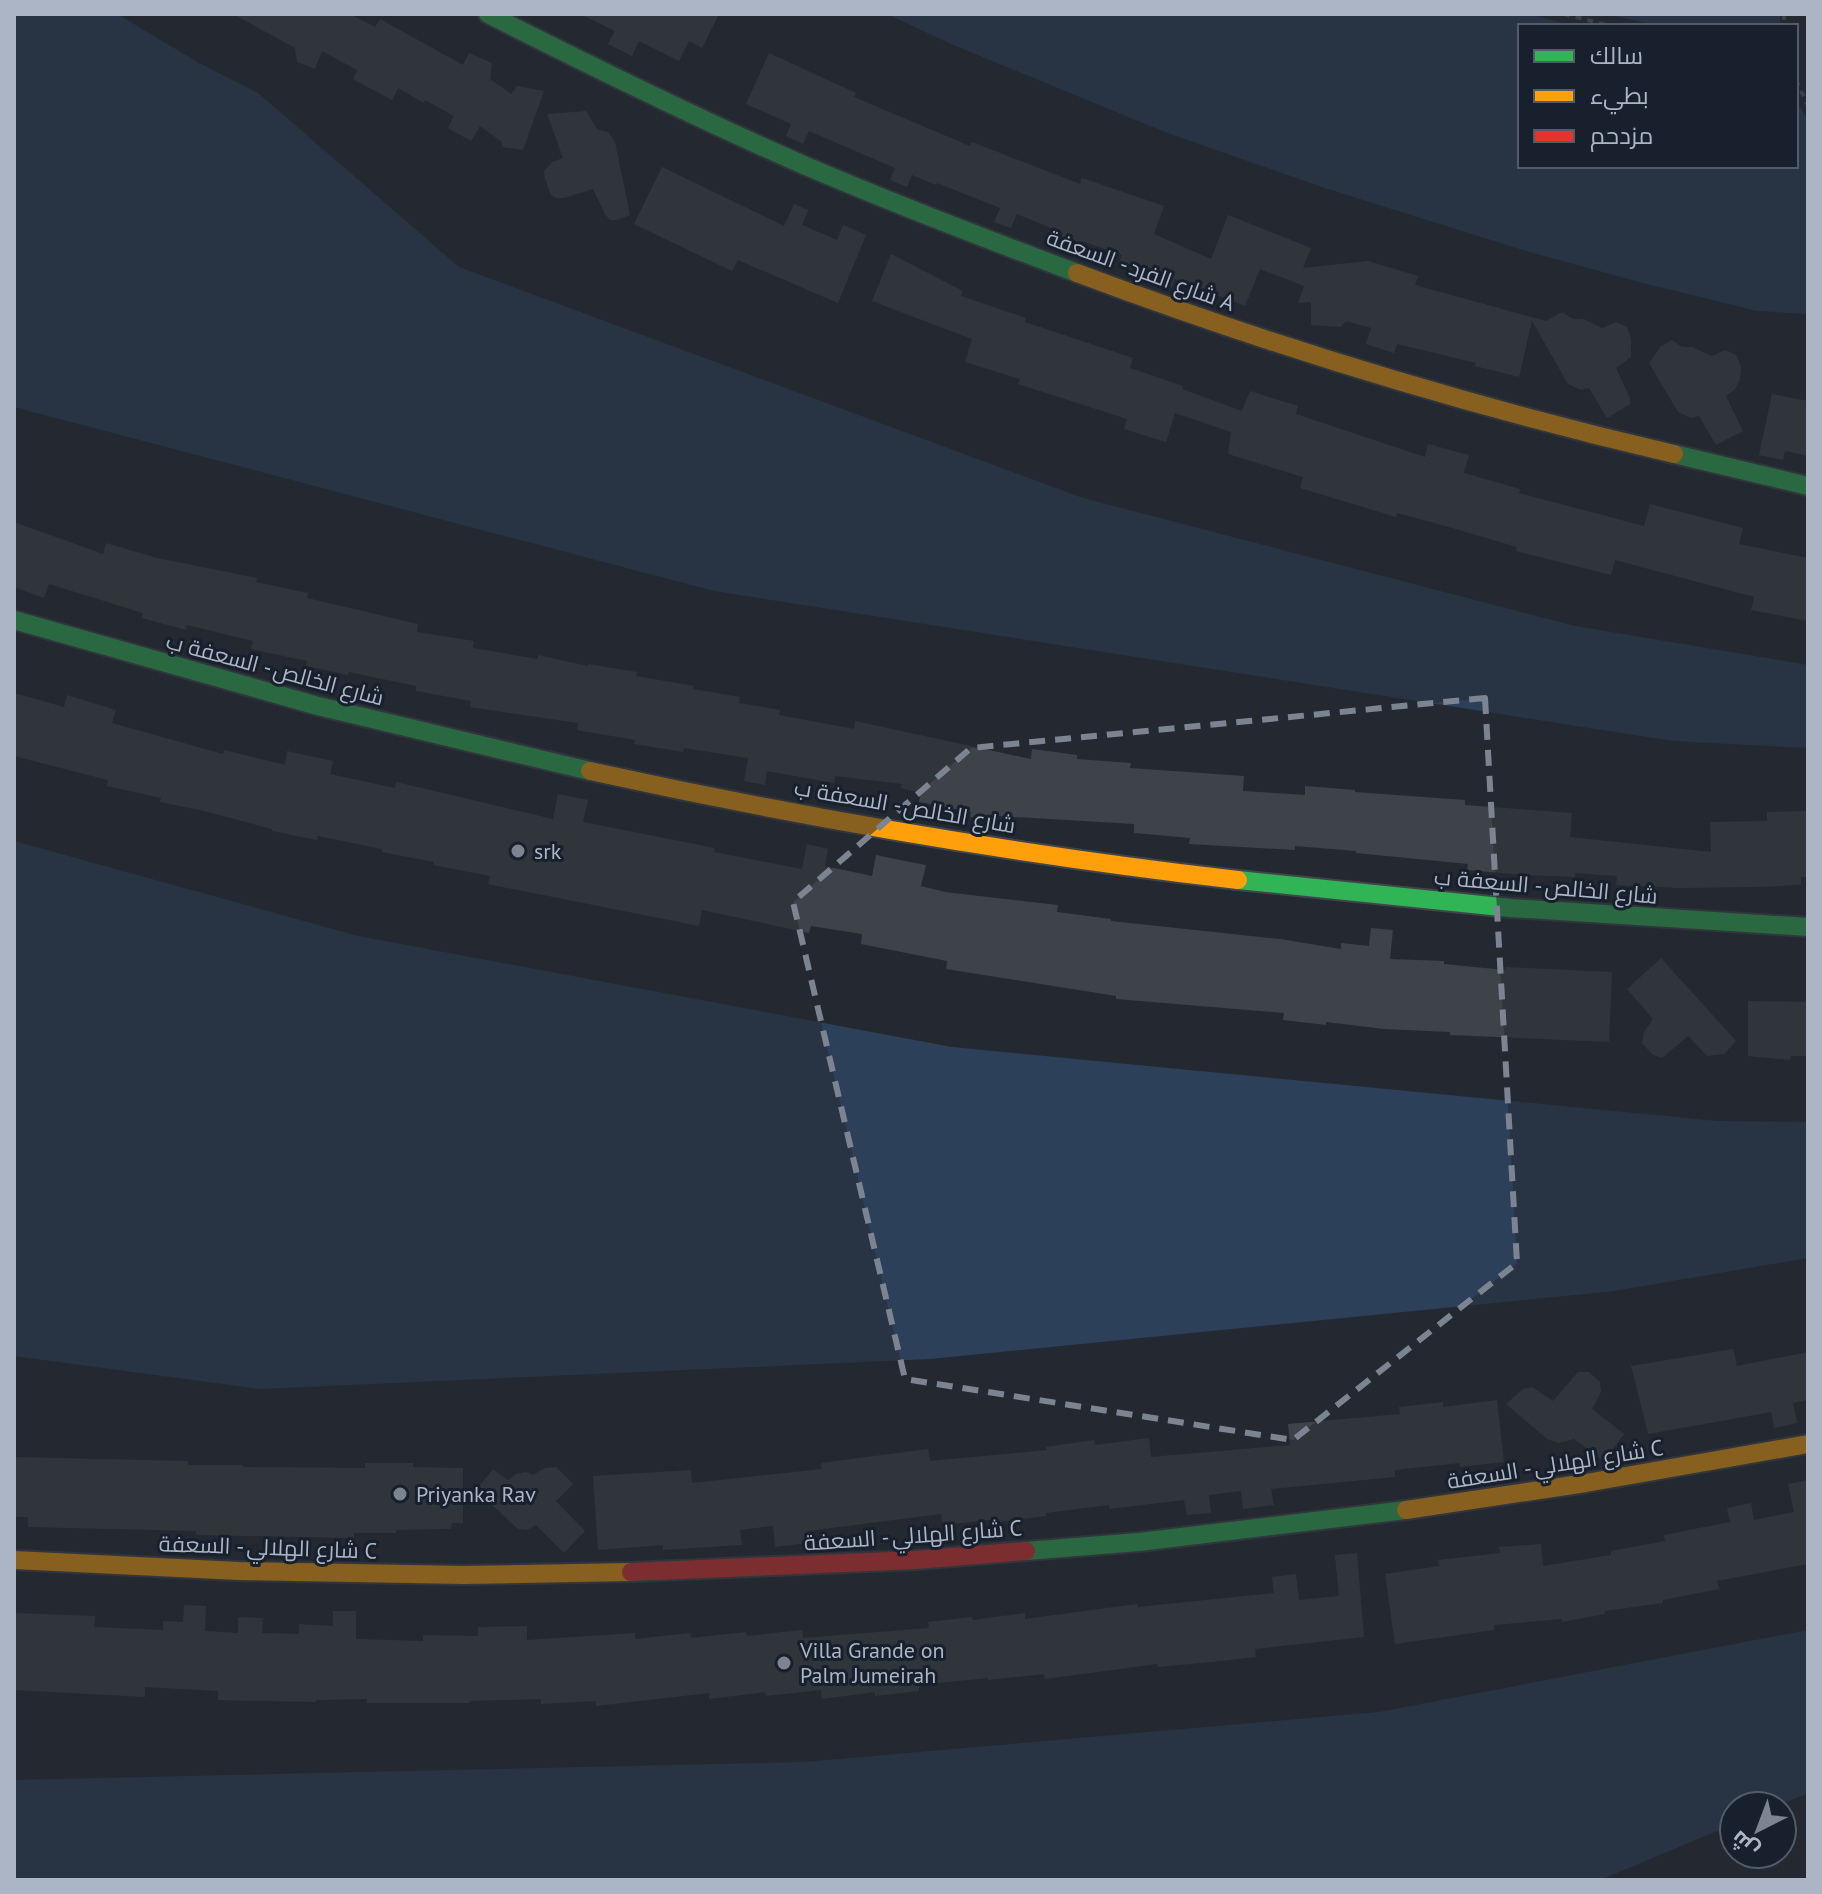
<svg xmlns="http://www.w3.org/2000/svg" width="1822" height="1894" font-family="'PT Sans',Cairo,sans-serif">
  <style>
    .water { fill: #2d405a }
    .pier { fill: #242931 }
    .building { fill: #3e434a }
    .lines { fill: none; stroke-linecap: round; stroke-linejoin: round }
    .fast-casing { stroke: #40444b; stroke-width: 22 }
    .slow-casing { stroke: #40444b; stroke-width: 22 }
    .jam-casing { stroke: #40444b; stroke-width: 22 }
    .path { stroke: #555b63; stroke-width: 4; stroke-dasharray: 6 6; stroke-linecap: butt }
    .fast { stroke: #30b455; stroke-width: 18 }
    .slow { stroke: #ff9f0a; stroke-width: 18 }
    .jam { stroke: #e5322d; stroke-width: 18 }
    .marked { fill: none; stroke: #7c8491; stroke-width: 6; stroke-dasharray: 16 10; stroke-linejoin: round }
    .poi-dot { fill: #7c8491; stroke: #17202c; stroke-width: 3 }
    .labels { text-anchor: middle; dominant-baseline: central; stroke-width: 6; stroke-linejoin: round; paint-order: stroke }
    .street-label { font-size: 22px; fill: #abb5c5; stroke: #17202c }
    .poi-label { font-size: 22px; fill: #abb5c5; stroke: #17202c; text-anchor: start }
  </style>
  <rect width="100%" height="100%" fill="#242931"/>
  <path class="water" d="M14 14H117L199 63 258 93 459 267 1083 498 1575 626 1808 665V748L1673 741 714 591 14 407Z
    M887 14H1780V26H1520V166H1796V101L1808 120V314L1758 311 1643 283 1526 251 1325 188 1165 132 951 44Z
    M14 841 358 936 952 1047 1717 1121 1808 1122V1258L1614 1291 930 1359 259 1389 14 1356Z
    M1808 1630V1793L1777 1806H1734V1824L1600 1880H14V1780L804 1762 1379 1712Z"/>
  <path class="pier" d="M1528 14H1606L1660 26H1574Z"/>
  <path class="building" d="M233 14H350L375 27 380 19 463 65 469 53 492 63 490 79 511 94 517 86 544 91 523 150 502 147V142L480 126 471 141 448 128 454 116 425 100 424 103 398 88 392 100 353 79 357 70 322 51 315 69 297 62 295 48Z
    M580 14H719L702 48 689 41 679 61 639 41 632 56 608 44 615 31Z
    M769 53 856 93 854 97 970 146 972 142 1080 184 1082 178 1164 206 1154 234 1211 259 1228 215 1311 248 1303 268 1368 261 1418 276 1415 285 1546 321 1562 312 1573 319H1583L1602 328 1616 322 1627 327 1631 339V357L1616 368 1630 398V404L1607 418 1589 388 1581 390 1568 384 1532 321 1519 377 1475 366 1476 363 1397 344 1394 353 1366 344 1371 328 1346 321 1341 327 1311 325V302L1298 303 1304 286 1260 269 1245 306 1175 279 1172 287 1165 285 1148 278 1150 275 1119 264 1122 255 1082 241 1079 250 1059 243 1063 233 1017 214 1011 228 994 222 1000 208 937 183 936 185 912 175 907 187 890 180 895 168 809 131 803 144 786 136 791 124 746 104Z
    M586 111 597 129 608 132 615 142 630 215 617 220H610L605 214 593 189 564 198H556L551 195 545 179 544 171 552 162 563 158 547 114Z
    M662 167 784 226 794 204 808 210 802 225 837 240 843 225 866 235 838 303 738 260 732 271 634 224Z
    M891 254 963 291 961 296 1026 318 1025 322 1133 358 1130 368 1183 386 1182 389 1242 411 1250 391 1298 406 1296 414 1425 457 1428 444 1469 455 1464 473 1520 489 1519 493 1644 526 1650 504 1743 528 1739 544 1808 558V621L1751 610 1754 597 1615 560 1611 575 1516 551 1517 547 1449 527 1397 513 1396 517 1300 488 1303 477 1228 454 1231 432 1175 413 1166 442 1124 429 1127 419 1018 384 1020 379 965 362 972 339 872 301Z
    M1672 340 1682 347H1692L1712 356 1725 350 1736 355 1741 367 1740 380 1735 389 1726 396 1743 431 1716 445 1699 416 1691 418 1678 412 1649 363 1661 346Z
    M1772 394 1808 401V456L1785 451 1783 460 1759 455Z
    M14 522 103 554 106 543 157 558 257 578 256 582 308 593 307 598 418 624 417 632 474 641 473 648 537 659 538 655 588 666V664L637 672 636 676 694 686 693 689 740 697 739 703 780 710 779 715 854 729 855 721 1031 759 1032 749 1077 755V759L1131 763 1130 768 1244 776 1243 791 1305 795V786L1355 790V792L1465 800V805L1572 813 1570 837 1711 852 1710 822 1767 821V812L1808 811V877H1801V885L1758 887 1678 888 1616 885 1617 876 1575 873V877L1524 875 1467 870 1468 864 1356 853V851L1295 846V850L1189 844 1190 838 1134 833V824L997 816 995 822 970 817 971 812 919 802 921 793 901 788 902 784 835 776 834 783 767 771 765 785 744 781 748 758 684 748 683 752 634 744 635 740 577 730 578 723 470 707 471 701 416 691V686L349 672 348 675 306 666 307 661 251 649 253 641 187 625 186 630 142 618 143 613 49 584 44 598 33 594 14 587Z
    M14 693 64 707 67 695 116 710 112 723 223 754 224 750 285 765 287 751 333 761 330 774 395 788 396 782 553 819 558 794 588 800 583 822 715 848 714 852 802 869 807 844 828 849 825 866 872 876 876 855 905 861 926 865 921 886 945 892 1058 905 1057 912 1111 919V921L1280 939 1341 949V943L1369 946 1371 928 1393 930 1390 959 1444 961V964L1505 970 1506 967 1612 972 1609 1042 1450 1035V1032L1384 1029 1326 1022V1025L1283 1020 1284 1013 1116 999V996L946 969 947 961 861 944 862 934 811 926 809 933 702 910 699 926 488 884 490 876 433 865 434 862 382 852V849L318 836 317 840 272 831V829L204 811 160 802 161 798 107 786 108 780 14 756Z
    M1661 958 1736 1041 1724 1054 1707 1056 1688 1036 1662 1058 1653 1055 1642 1043 1644 1032 1653 1019 1627 989Z
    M1748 1001 1808 1002V1056H1791L1790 1060 1748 1056Z
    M1733 1349 1737 1366 1808 1352V1400L1793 1403 1797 1423 1774 1428 1771 1412 1648 1434 1631 1366Z
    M1578 1372H1589L1600 1382 1601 1392 1592 1409 1624 1434 1604 1461 1574 1439 1559 1443 1547 1439 1506 1404 1523 1389 1532 1387 1553 1401Z
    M1497 1400 1504 1462 1460 1467V1463L1395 1470V1477L1271 1489 1274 1505 1243 1509 1241 1491 1209 1495 1211 1513 1187 1515 1184 1500 1109 1509V1505L1046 1513V1516L999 1522 998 1519 943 1525 941 1514 808 1531 809 1543 775 1547 773 1526 740 1530 742 1545 663 1550V1545L598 1550 593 1476 691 1470 692 1483 822 1469 821 1463 928 1449 930 1461 1047 1450 1046 1447 1094 1440 1095 1445 1149 1438 1151 1457 1290 1445 1288 1424 1400 1414 1399 1407 1443 1402V1407Z
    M14 1457 188 1461V1465H243V1467L365 1468V1463H413V1467L463 1468V1523H452L451 1529 396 1530V1533H354V1538L196 1535V1531L28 1527V1517H14Z
    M556 1467 573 1484 556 1501 585 1531 564 1553 536 1525 527 1530 518 1529 476 1490 493 1469 508 1480 516 1474 526 1472 533 1475 545 1468Z
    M1808 1480V1564L1717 1581 1719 1589 1663 1600V1603L1604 1611 1605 1614 1562 1622V1619L1494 1625V1630L1395 1644 1385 1574 1439 1566 1438 1560 1500 1553 1499 1547 1541 1544 1543 1566 1611 1555V1551L1665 1541 1664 1535 1730 1522 1727 1508 1751 1503 1754 1520 1794 1512 1788 1484Z
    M1357 1553 1364 1637 1255 1649 1256 1657 1212 1662 1158 1667 1157 1664 1045 1679 1044 1674 988 1680V1678L919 1685V1691L875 1696V1692L822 1699 821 1690 766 1696 765 1692 709 1699V1693L596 1706V1701L541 1704V1699L470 1701V1703H367V1699L316 1700V1702L260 1701 218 1700V1691L145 1687V1697L14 1690V1613L95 1616 94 1627 163 1630V1621L183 1622 184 1605 206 1606 205 1631 238 1633V1617L263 1618 262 1633 299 1634V1624L333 1626V1611H356V1639L423 1641V1635L478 1636V1627L527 1626V1640L635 1633V1639L690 1633 691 1638 746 1632 747 1636 802 1630 803 1638 929 1628 928 1622 972 1617 973 1620 1025 1613V1619L1137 1604 1138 1607 1274 1593 1272 1577 1296 1574 1299 1600 1339 1596 1335 1555Z"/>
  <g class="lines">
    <g class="fast-casing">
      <path id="fast" d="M488 14C593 67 698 119 806 166 895 204 986 239 1077 273
        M1674 454 1808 486
        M14 620 318 706 590 771
        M1238 880 1511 908 1808 927
        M1026 1551 1139 1542 1406 1510"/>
    </g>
    <g class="slow-casing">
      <path id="slow" d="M1077 273C1272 346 1472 407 1674 454
        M590 771C804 818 1021 855 1238 880
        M1406 1510 1586 1483 1808 1444
        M14 1560 239 1571 464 1575 631 1572"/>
    </g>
    <g class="jam-casing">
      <path id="jam" d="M631 1572 915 1560 1026 1551"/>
    </g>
    <path class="path" d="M1564 14 1611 26
      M1784 14V26
      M1796 80 1808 106"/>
    <use href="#fast" class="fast"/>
    <use href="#slow" class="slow"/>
    <use href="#jam" class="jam"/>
  </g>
  <path d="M0 0H1822V1894H0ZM1485 698 1517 1263 1293 1440 905 1379 793 902 971 748Z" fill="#242931" fill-opacity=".55" fill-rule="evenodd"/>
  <path class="marked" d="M1485 698 1517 1263 1293 1440 905 1379 793 902 971 748Z"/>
  <g class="poi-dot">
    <circle cx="518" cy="851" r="8"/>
    <circle cx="400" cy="1494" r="8"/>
    <circle cx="784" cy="1663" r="8"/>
  </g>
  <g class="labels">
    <g class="street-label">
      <text transform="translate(1141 270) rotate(20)">شارع الفرد - السعفة A</text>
      <text transform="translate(275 669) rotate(15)">شارع الخالص - السعفة ب</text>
      <text transform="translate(905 806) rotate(10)">شارع الخالص - السعفة ب</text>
      <text transform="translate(1546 886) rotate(5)">شارع الخالص - السعفة ب</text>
      <text transform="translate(1555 1464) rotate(-9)">شارع الهلالي - السعفة C</text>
      <text transform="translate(913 1535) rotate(-4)">شارع الهلالي - السعفة C</text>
      <text transform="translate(268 1547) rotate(2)">شارع الهلالي - السعفة C</text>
    </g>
    <g class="poi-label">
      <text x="534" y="851">srk</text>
      <text x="416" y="1494">Priyanka Rav</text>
      <text x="800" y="1650">Villa Grande on<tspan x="800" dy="25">Palm Jumeirah</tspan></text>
    </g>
  </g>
  <rect width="1822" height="1894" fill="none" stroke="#abb5c5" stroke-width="32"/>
  <rect x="1518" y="24" width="280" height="144" fill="#17202c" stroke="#525c69" stroke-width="2"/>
  <rect x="1534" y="50" width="40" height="12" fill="#30b455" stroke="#525c69" stroke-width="2"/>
  <text x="1590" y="64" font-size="24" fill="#abb5c5">سالك</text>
  <rect x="1534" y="90" width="40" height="12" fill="#ff9f0a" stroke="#525c69" stroke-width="2"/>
  <text x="1590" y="104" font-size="24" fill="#abb5c5">بطيء</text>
  <rect x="1534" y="130" width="40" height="12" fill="#e5322d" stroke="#525c69" stroke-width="2"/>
  <text x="1590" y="144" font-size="24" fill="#abb5c5">مزدحم</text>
  <g transform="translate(1758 1830) rotate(222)"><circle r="38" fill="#17202c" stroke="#525c69" stroke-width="2"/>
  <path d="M0-6L14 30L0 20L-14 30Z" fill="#7c8491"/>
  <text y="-12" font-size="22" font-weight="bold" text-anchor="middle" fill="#abb5c5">ش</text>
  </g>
</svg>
